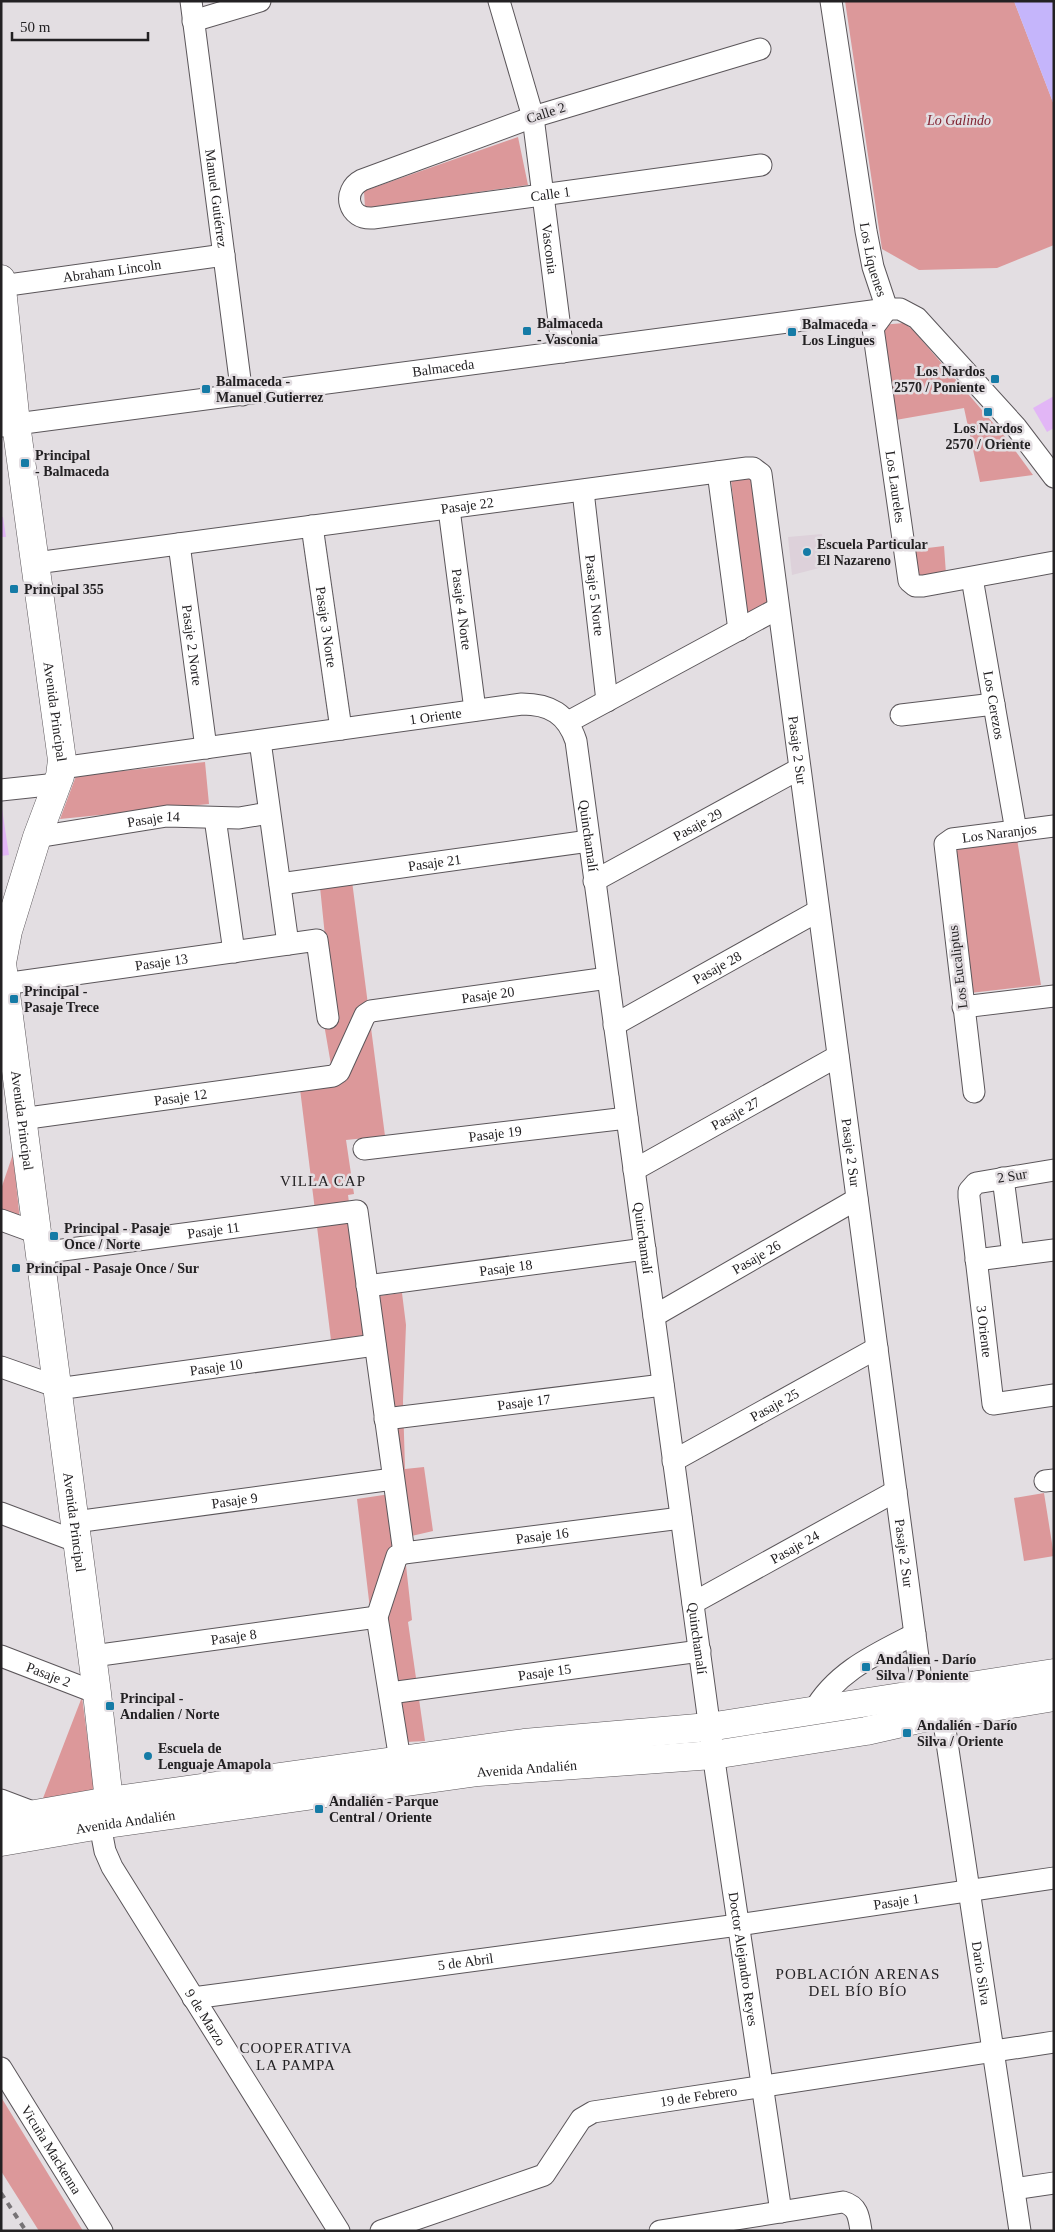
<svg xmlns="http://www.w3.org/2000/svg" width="1055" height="2232" font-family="Georgia,serif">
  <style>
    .built { fill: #ddd1da }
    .green { fill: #dc989a }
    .water { fill: #c5b5fb }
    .building { fill: #e2b6f6 }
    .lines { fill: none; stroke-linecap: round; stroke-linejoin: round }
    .street-casing { stroke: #5b565a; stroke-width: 23 }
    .secondary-casing { stroke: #5b565a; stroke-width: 29 }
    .street { stroke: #fff; stroke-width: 21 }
    .secondary { stroke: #fff; stroke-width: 28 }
    .rail { stroke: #777376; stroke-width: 4; stroke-dasharray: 6 6; stroke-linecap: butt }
    .poi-dot { fill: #157ba6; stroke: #e3dee2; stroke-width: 2 }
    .labels { text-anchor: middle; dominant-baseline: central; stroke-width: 5; stroke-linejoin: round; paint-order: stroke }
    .street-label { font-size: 14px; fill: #232123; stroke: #e3dee2 }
    .park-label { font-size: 14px; font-style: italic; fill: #802230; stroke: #e3dee2 }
    .poi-label { font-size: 14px; font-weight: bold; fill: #232123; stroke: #e3dee2; text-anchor: start }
    .neighbourhood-label { font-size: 15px; letter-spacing: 1px; fill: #232123; stroke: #e3dee2 }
  </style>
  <rect width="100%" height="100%" fill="#e3dee2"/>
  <path class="built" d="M822 534 827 566 792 575 788 537Z"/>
  <path class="green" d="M845 1H1014L1054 105V245L997 268 919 270 882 249Z
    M518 137 528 185 365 208 364 191Z
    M904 323 913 330 1006 438 1033 475 980 482 964 408 890 421 881 325Z
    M748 475 757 482 771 603 746 616 731 480Z
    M944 546 946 574 914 576 911 550Z
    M205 762 209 804 60 819 76 776Z
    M1017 839 1041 985 970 993 949 847Z
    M352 881 385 1136 346 1140 354 1194 348 1195 362 1298 402 1293 406 1325 403 1401 405 1469 424 1467 433 1531 403 1538 412 1620 408 1622 425 1741 406 1742 370 1609 357 1499 390 1494 365 1335 331 1340 300 1089 334 1082 311 949 326 946 320 887Z
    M13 1154 20 1221 1 1214V1189Z
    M1044 1493 1054 1556 1024 1561 1014 1498Z
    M82 1697 95 1795 40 1806Z
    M1 2097 83 2231H39L1 2171Z"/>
  <path class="water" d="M1014 1H1054V105Z"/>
  <path class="building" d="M1054 396V428L1047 432 1033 408Z
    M1 517H3L6 537H1Z
    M1 802 9 855 1 856Z"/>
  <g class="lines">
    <g class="street-casing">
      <g id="street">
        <path id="s1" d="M191 1 242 395"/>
        <path id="s2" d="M499 1 533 117 563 352"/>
        <path id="s3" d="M831 1 866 231 873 267 887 309"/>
        <path d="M193 21 260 1"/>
        <path id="s4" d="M760 49 533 117 362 180C341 191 348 220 373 218L761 165"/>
        <path id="s5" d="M1 286 224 255"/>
        <path id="s6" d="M887 309 873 328 909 581 915 586H923L1054 562"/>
        <path id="s7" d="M1 426 887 309H900L917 318 1016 427 1054 477"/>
        <path d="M718 472 739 630"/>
        <path id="s8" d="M583 491 607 701"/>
        <path id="s9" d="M449 509 475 710"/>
        <path id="s10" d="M312 526 341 729"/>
        <path id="s11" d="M179 544 206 748"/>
        <path id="s12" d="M36 563 747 468H753L761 474 923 1695"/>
        <path id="s13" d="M972 578 1016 831"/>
        <path d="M901 715 994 704"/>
        <path d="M568 722 777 609"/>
        <path d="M260 741 288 944"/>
        <path id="s14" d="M61 768 522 704C550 704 567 714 576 741L716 1774 781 2212"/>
        <path d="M1 790 57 784"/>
        <path d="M215 818 234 952"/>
        <path id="s15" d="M37 837 167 816 239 818 269 813"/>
        <path id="s16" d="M594 881 799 769"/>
        <path id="s17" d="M280 884 589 841"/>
        <path id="s18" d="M4 984 317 940 328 1018"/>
        <path d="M963 1007 1054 996"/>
        <path id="s19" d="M614 1025 818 911"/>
        <path id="s20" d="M974 1092 945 844 952 839 1054 826"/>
        <path id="s21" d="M21 1119 333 1076 339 1072 365 1015 371 1011 608 978"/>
        <path id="s22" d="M364 1149 627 1118"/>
        <path id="s23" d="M634 1170 838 1056"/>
        <path id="s24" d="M1054 1170 976 1183 969 1191V1197L993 1404 1054 1395"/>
        <path d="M1003 1178 1013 1255"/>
        <path d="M1 1220 37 1233"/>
        <path id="s25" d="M40 1253 357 1211 404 1553"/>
        <path d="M976 1260 1054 1250"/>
        <path id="s26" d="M367 1286 645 1249"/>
        <path id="s27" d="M654 1316 857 1199"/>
        <path id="s28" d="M1 1367 58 1387H72L375 1345"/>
        <path id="s29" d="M385 1419 663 1385"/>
        <path id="s30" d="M673 1461 877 1348"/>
        <path d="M1045 1481 1054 1480"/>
        <path d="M1 1513 78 1542"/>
        <path id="s31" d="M75 1522 393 1479"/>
        <path id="s32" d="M693 1603 896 1491"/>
        <path id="s33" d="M1 1656 97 1693"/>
        <path id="s34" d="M93 1656 377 1617"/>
        <path id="s35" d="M390 1693 700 1651"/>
        <path d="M813 1712C835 1672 876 1654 915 1634"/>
        <path id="s36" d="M943 1716 1020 2231"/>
        <path id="s37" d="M400 1760 377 1617 397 1556 404 1553 681 1518"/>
        <path d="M1 1800 38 1814"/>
        <path id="s38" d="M100 1825 105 1851 112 1867 339 2231"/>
        <path id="s39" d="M193 1998 738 1925 1054 1878"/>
        <path id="s40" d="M1 2068 102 2231"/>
        <path d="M1014 2189 1054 2183"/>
        <path id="s41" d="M381 2231 544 2175 581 2119 593 2112 1054 2042"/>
        <path d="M660 2231 843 2202C858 2206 859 2217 861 2231"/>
      </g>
    </g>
    <g class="secondary-casing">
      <g id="secondary">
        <path id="s42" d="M1 279 16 424 62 760 60 776 37 837 8 931 2 963 97 1693 109 1801 100 1825"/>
        <path d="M1 1820 109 1801 524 1743 709 1727 1054 1673"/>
        <path id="s43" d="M1 1842 100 1825 478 1772 713 1755 866 1731 919 1719 1054 1697"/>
      </g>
    </g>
    <use href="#street" class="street"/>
    <use href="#secondary" class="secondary"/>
    <path class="rail" d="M1 2193 26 2231"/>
  </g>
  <g class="poi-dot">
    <rect x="522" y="326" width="10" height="10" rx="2.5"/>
    <rect x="787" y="327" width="10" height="10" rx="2.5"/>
    <rect x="990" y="374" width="10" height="10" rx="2.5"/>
    <rect x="201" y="384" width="10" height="10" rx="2.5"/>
    <rect x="983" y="407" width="10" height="10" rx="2.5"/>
    <rect x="20" y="458" width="10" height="10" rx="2.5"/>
    <circle cx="807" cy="552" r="5"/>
    <rect x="9" y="584" width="10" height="10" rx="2.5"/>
    <rect x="9" y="994" width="10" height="10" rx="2.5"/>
    <rect x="49" y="1231" width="10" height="10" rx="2.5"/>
    <rect x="11" y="1263" width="10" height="10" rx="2.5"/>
    <rect x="861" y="1662" width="10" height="10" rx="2.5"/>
    <rect x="105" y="1701" width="10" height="10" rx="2.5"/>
    <rect x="902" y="1728" width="10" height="10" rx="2.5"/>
    <circle cx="148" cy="1756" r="5"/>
    <rect x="314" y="1804" width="10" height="10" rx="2.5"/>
  </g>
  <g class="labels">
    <g class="street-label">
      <text transform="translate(546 113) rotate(-18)">Calle 2</text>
      <text stroke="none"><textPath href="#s4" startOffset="656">Calle 1</textPath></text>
      <text stroke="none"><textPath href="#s1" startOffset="199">Manuel Gutiérrez</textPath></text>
      <text stroke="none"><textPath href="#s2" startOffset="254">Vasconia</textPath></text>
      <text stroke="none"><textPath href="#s3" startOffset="262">Los Líquenes</textPath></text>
      <text stroke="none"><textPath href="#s5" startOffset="112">Abraham Lincoln</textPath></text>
      <text stroke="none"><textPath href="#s7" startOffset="446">Balmaceda</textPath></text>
      <text stroke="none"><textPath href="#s6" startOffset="184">Los Laureles</textPath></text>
      <text stroke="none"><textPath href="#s12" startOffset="435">Pasaje 22</textPath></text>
      <text stroke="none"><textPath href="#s8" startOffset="105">Pasaje 5 Norte</textPath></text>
      <text stroke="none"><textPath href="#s9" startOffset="101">Pasaje 4 Norte</textPath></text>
      <text stroke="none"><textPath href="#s10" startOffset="102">Pasaje 3 Norte</textPath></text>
      <text stroke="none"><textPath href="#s11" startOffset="102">Pasaje 2 Norte</textPath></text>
      <text stroke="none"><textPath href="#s13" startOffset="129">Los Cerezos</textPath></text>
      <text stroke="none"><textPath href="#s42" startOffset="436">Avenida Principal</textPath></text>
      <text stroke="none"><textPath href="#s14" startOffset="378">1 Oriente</textPath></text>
      <text stroke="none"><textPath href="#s12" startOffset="1012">Pasaje 2 Sur</textPath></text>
      <text stroke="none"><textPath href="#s15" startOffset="118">Pasaje 14</textPath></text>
      <text stroke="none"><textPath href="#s16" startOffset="118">Pasaje 29</textPath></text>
      <text stroke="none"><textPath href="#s20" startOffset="306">Los Naranjos</textPath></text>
      <text stroke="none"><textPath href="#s14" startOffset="632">Quinchamalí</textPath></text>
      <text stroke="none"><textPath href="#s17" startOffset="156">Pasaje 21</textPath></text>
      <text stroke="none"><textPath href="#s18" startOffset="159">Pasaje 13</textPath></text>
      <text transform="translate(958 967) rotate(-97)">Los Eucaliptus</text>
      <text stroke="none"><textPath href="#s19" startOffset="118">Pasaje 28</textPath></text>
      <text stroke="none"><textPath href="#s21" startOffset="510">Pasaje 20</textPath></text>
      <text stroke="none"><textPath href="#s21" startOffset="161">Pasaje 12</textPath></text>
      <text stroke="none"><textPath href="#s23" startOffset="116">Pasaje 27</textPath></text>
      <text stroke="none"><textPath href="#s42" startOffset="856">Avenida Principal</textPath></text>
      <text stroke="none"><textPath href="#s22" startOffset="132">Pasaje 19</textPath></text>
      <text stroke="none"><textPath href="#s12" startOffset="1418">Pasaje 2 Sur</textPath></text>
      <text transform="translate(1012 1176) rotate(-9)">2 Sur</text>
      <text stroke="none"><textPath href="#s25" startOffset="175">Pasaje 11</textPath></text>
      <text stroke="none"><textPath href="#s14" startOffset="1038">Quinchamalí</textPath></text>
      <text stroke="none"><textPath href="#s27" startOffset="118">Pasaje 26</textPath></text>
      <text stroke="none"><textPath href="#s26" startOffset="140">Pasaje 18</textPath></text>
      <text stroke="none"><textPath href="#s24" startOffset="231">3 Oriente</textPath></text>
      <text stroke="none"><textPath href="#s28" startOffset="220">Pasaje 10</textPath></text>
      <text stroke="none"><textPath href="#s29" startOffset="140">Pasaje 17</textPath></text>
      <text stroke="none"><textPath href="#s30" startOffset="116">Pasaje 25</textPath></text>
      <text stroke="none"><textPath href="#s31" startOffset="161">Pasaje 9</textPath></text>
      <text stroke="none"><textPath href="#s42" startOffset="1261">Avenida Principal</textPath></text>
      <text stroke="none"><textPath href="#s37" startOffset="356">Pasaje 16</textPath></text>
      <text stroke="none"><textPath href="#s32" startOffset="116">Pasaje 24</textPath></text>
      <text stroke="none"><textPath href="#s12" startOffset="1822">Pasaje 2 Sur</textPath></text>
      <text stroke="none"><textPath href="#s34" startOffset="142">Pasaje 8</textPath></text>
      <text stroke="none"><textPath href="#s14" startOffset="1442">Quinchamalí</textPath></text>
      <text stroke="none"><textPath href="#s35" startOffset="156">Pasaje 15</textPath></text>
      <text stroke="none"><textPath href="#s33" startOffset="51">Pasaje 2</textPath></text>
      <text stroke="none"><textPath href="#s43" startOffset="531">Avenida Andalién</textPath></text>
      <text stroke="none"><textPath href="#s43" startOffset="126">Avenida Andalién</textPath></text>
      <text stroke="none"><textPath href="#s39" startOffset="710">Pasaje 1</textPath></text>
      <text stroke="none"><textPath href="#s14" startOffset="1766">Doctor Alejandro Reyes</textPath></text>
      <text stroke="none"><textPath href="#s39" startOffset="275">5 de Abril</textPath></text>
      <text stroke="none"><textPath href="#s36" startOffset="260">Dario Silva</textPath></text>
      <text stroke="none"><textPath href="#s38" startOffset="221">9 de Marzo</textPath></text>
      <text stroke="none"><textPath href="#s41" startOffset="360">19 de Febrero</textPath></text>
      <text stroke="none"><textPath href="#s40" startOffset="96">Vicuña Mackenna</textPath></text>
    </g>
    <g class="park-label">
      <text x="959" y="120">Lo Galindo</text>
    </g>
    <g class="poi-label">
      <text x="537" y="323">Balmaceda<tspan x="537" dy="16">- Vasconia</tspan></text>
      <text x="802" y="324">Balmaceda -<tspan x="802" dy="16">Los Lingues</tspan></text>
      <text x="985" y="371" text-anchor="end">Los Nardos<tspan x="985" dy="16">2570 / Poniente</tspan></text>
      <text x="216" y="381">Balmaceda -<tspan x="216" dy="16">Manuel Gutierrez</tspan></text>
      <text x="988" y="428" text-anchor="middle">Los Nardos<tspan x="988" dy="16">2570 / Oriente</tspan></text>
      <text x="35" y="455">Principal<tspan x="35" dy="16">- Balmaceda</tspan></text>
      <text x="817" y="544">Escuela Particular<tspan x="817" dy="16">El Nazareno</tspan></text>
      <text x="24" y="589">Principal 355</text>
      <text x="24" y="991">Principal -<tspan x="24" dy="16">Pasaje Trece</tspan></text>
      <text x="64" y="1228">Principal - Pasaje<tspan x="64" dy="16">Once / Norte</tspan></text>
      <text x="26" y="1268">Principal - Pasaje Once / Sur</text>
      <text x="876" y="1659">Andalien - Darío<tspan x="876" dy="16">Silva / Poniente</tspan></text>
      <text x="120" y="1698">Principal -<tspan x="120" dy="16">Andalien / Norte</tspan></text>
      <text x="917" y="1725">Andalién - Darío<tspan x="917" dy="16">Silva / Oriente</tspan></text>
      <text x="158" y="1748">Escuela de<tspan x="158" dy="16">Lenguaje Amapola</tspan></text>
      <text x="329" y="1801">Andalién - Parque<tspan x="329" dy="16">Central / Oriente</tspan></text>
    </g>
    <g class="neighbourhood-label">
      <text x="323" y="1181">VILLA CAP</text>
      <text x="858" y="1974">POBLACIÓN ARENAS<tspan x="858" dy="17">DEL BÍO BÍO</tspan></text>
      <text x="296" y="2048">COOPERATIVA<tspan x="296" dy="17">LA PAMPA</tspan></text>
    </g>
  </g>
  <rect width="1055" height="2232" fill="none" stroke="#232123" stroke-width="5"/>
  <path d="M12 32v8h136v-8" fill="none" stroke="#232123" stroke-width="2.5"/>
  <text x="20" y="32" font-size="15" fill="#232123" stroke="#e3dee2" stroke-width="4" paint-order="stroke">50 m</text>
</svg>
